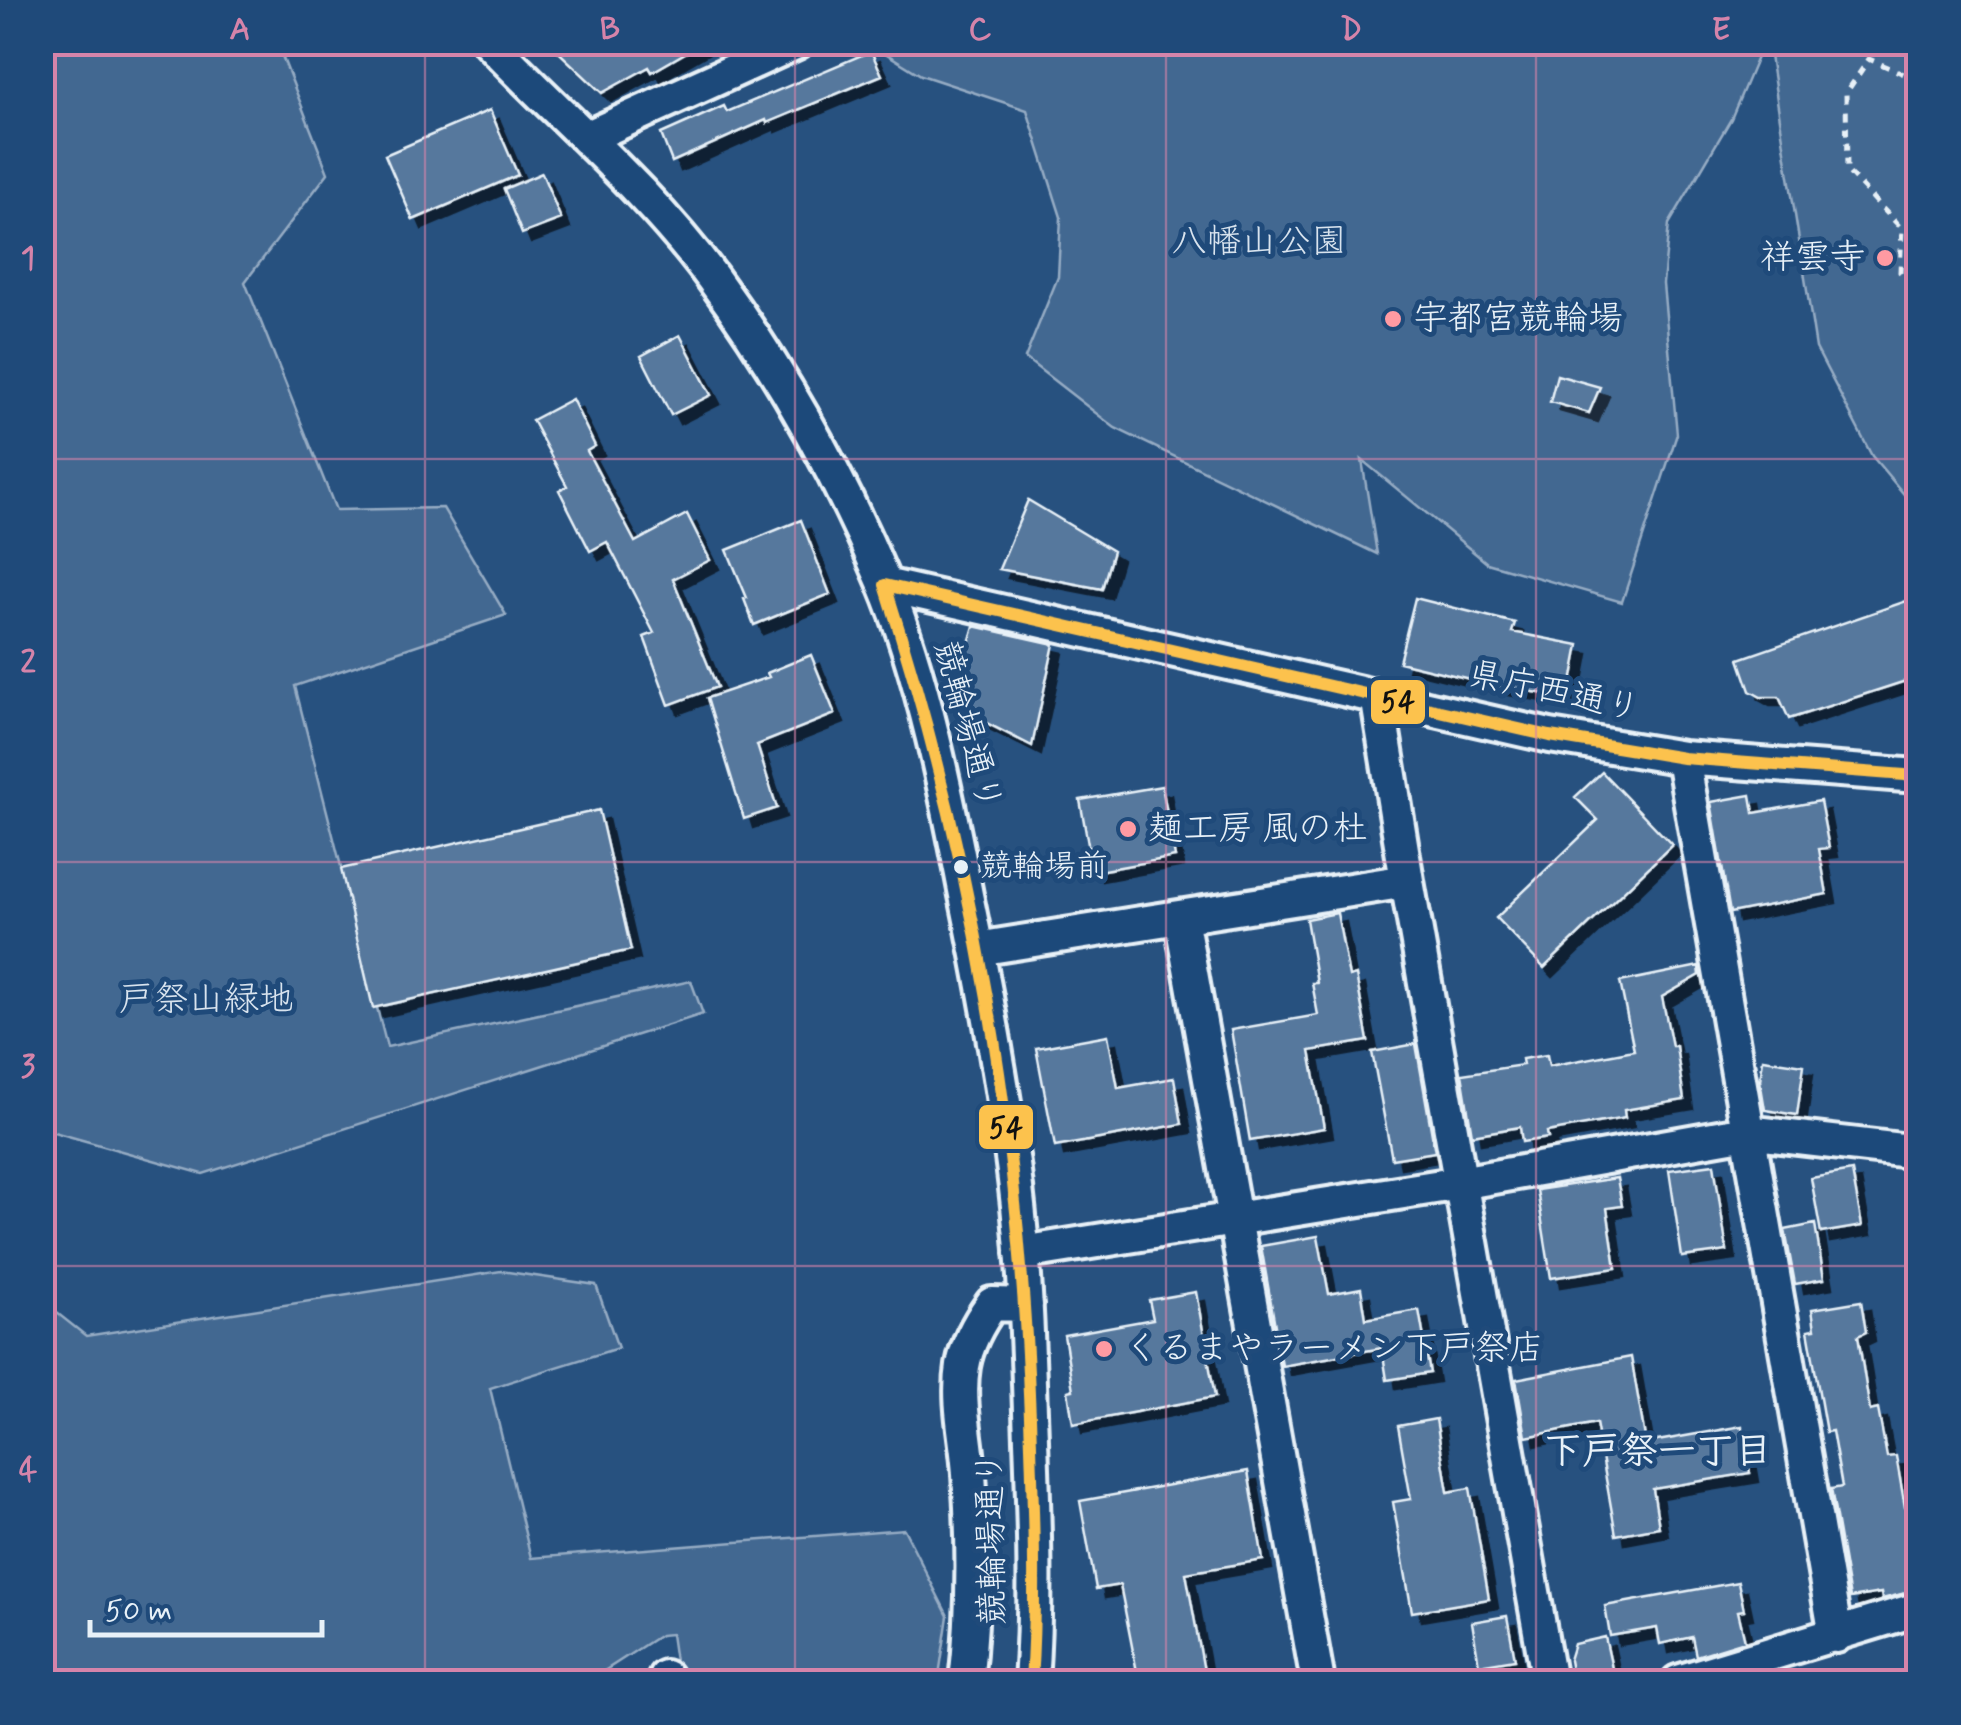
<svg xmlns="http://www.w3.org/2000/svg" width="1961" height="1725" font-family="Mynerve,'Klee One',sans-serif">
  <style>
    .green { fill: #436891; stroke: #96acc4; stroke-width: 2.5 }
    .building { fill: #57789d; stroke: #e8f1f8; stroke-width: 2.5; filter: url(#shadow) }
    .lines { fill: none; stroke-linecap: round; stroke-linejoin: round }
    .minor-casing { stroke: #e8f1f8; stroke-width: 40 }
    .path { stroke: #e8f1f8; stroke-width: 5; stroke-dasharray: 8 8; stroke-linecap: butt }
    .minor { stroke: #1f4a7a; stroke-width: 32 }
    .bus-1-casing { stroke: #1f4a7a; stroke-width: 20 }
    .bus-1 { stroke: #fcc24d; stroke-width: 12 }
    .grid { fill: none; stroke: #d584aa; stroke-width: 2.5; stroke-opacity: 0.55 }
    .poi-dot { fill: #ff9aa2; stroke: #1f4a7a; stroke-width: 4 }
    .bus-dot { fill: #e8f1f8; stroke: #1f4a7a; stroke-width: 4 }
    .labels { text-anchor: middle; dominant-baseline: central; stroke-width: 10; stroke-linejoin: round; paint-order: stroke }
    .bus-label { font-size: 32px; fill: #e8f1f8; stroke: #1f4a7a; text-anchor: start }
    .park-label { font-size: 35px; fill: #d8e3ee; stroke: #1f4a7a }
    .poi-label { font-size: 35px; fill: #e8f1f8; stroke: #1f4a7a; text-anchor: start }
    .street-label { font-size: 35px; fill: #e8f1f8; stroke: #1f4a7a }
    .neighbourhood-label { font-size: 38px; font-weight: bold; fill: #e8f1f8; stroke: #1f4a7a }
    .line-badge { stroke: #1f4a7a; stroke-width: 4 }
    .pale-badge-label { font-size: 28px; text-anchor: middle; font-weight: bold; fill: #111 }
    .neatline { fill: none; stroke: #d584aa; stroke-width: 4 }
    .grid-label { font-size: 32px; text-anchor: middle; font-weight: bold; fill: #d584aa }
  </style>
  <defs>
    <filter id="shadow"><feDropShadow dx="9" dy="9" stdDeviation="0" flood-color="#0009"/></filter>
  </defs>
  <rect width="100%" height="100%" fill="#27517f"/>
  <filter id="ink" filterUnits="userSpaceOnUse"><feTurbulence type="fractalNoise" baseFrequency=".01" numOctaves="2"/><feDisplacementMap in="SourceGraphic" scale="20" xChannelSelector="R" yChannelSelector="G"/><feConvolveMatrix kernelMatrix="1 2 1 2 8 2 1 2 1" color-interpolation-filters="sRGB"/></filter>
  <g filter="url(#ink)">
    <path class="green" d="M42 43H277L328 173 245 282 336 510 443 508 506 615 295 686 387 1047 691 981 703 1014 203 1174 43 1129Z
      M869 43H1763L1731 119 1669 224 1663 284 1677 434 1622 602 1487 563 1362 460 1377 554 1115 428 1025 358 1058 277 1061 217 1027 110 921 75Z
      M1768 43H1918V511L1872 456 1816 348Z
      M501 1271 596 1285 618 1348 490 1388 531 1558 904 1529 948 1616 938 1682H678L671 1634 660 1635 587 1682H43L42 1301 86 1336Z"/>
    <path class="building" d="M548 42H704L652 72 649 67 602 93Z
      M871 51 882 75 767 123 766 120 672 162 661 134 724 106 727 112Z
      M490 110 518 175 413 220 385 155Z
      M542 173 561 219 522 234 504 189Z
      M680 335 711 395 671 415 641 356Z
      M1557 375 1600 387 1589 413 1550 402Z
      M572 399 595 446 587 451 635 542 687 514 710 560 673 579 717 687 669 705 644 637 654 633 607 542 590 551 559 490 567 486 532 420Z
      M1028 500 1113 551 1102 589 999 569Z
      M801 520 830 594 754 625 744 599 747 598 727 550Z
      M1918 597V677L1789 719 1779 697H1761L1750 691 1739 659Z
      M1415 598 1515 623 1512 632 1579 645 1569 698 1499 686 1399 662Z
      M974 626 1054 644 1032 746 951 705Z
      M811 655 835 714 757 745 777 808 744 819 707 698 769 677 767 673Z
      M1602 772 1672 845 1544 968 1496 918 1598 820 1575 797Z
      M1162 786 1175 857 1093 872 1080 800Z
      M1751 795 1754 813 1820 801 1829 848 1819 849 1827 894 1730 913 1711 802Z
      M599 810 631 950 373 1008 341 869Z
      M1337 913 1349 977 1356 975 1368 1041 1310 1051 1324 1128 1250 1141 1231 1030 1318 1015 1312 983H1317L1306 919Z
      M1699 966 1700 975 1662 997 1672 1046H1676L1684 1100 1624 1110 1625 1118 1547 1132 1548 1138 1522 1142 1520 1127 1472 1135 1462 1074 1523 1065 1522 1059 1547 1055 1549 1066 1634 1050 1620 982Z
      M1108 1035 1118 1088 1174 1078 1182 1124 1055 1147 1036 1048Z
      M1416 1044 1435 1152 1392 1159 1372 1052Z
      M1763 1059 1804 1065 1797 1115 1765 1110 1760 1080Z
      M1714 1164 1727 1251 1682 1257 1669 1170Z
      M1852 1171 1862 1226 1821 1233 1811 1178Z
      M1617 1178 1622 1206 1607 1208 1616 1268 1551 1278 1537 1190Z
      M1815 1224 1824 1279 1795 1284 1785 1230Z
      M1318 1236 1329 1294 1361 1288 1366 1319 1419 1310 1430 1373 1387 1380 1382 1348 1282 1366 1261 1246Z
      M1196 1292 1215 1397 1073 1424 1068 1391 1073 1390 1064 1335 1153 1319 1149 1300Z
      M1861 1301 1866 1332 1858 1336 1870 1411 1878 1409 1887 1457 1896 1456 1905 1507 1918 1505V1590L1882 1599 1881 1593 1850 1598 1831 1489 1842 1487 1832 1431 1826 1432 1808 1330 1815 1329 1812 1309Z
      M1631 1357 1646 1443 1742 1426 1750 1473 1653 1489 1659 1527 1616 1535 1596 1423 1526 1437 1516 1379Z
      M1436 1419 1448 1492 1470 1488 1489 1599 1412 1612 1393 1502 1411 1499 1398 1426Z
      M1248 1471 1263 1560 1186 1573 1206 1682H1139L1120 1585 1096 1589 1080 1501Z
      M1738 1582 1744 1610 1738 1611 1745 1641 1696 1656 1692 1637 1660 1644 1657 1628 1610 1636 1605 1606Z
      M1507 1616 1515 1659 1479 1665 1472 1622Z
      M1605 1637 1615 1682H1573L1569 1660 1574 1644Z"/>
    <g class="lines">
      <g class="minor-casing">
        <path id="minor" d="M489 42C564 120 647 189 712 277 780 370 839 475 884 582 923 675 947 796 966 895 986 992 1004 1090 1016 1188 1026 1271 1028 1356 1031 1440 1034 1521 1037 1601 1031 1682
          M586 138 797 42
          M885 585 1550 736 1683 758 1918 776
          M1377 695 1407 881 1549 1682
          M1683 758 1836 1636
          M1181 917 1318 1682
          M977 949 1407 881
          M1022 1253 1460 1183 1747 1132 1918 1152
          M665 1677 666 1682
          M966 1682C974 1614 974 1543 969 1474 967 1439 957 1402 963 1366 967 1344 979 1322 992 1304L1026 1305
          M1678 1682 1918 1609"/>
      </g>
      <path class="path" d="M1918 80 1869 59 1846 93 1847 171 1902 229 1900 272 1918 292"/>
      <use href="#minor" class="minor"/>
      <g class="bus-1-casing">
        <path id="bus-1" d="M885 585C974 862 1019 1127 1030 1417 1033 1506 1037 1594 1031 1682
          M885 585 1550 736 1683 758 1918 776"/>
      </g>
      <use href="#bus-1" class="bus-1"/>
    </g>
  </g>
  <path class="grid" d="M425 42V1682M795 42V1682M1166 42V1682M1536 42V1682M42 459H1918M42 862H1918M42 1266H1918"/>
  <g class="poi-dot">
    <circle cx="1885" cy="258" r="10"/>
    <circle cx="1393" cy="319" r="10"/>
    <circle cx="1128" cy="829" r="10"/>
    <circle cx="1104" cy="1349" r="10"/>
  </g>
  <circle class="bus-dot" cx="961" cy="867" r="9"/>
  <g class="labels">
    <g class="bus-label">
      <text x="980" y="867">競輪場前</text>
    </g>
    <g class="park-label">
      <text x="1259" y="242">八幡山公園</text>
      <text x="206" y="1000">戸祭山緑地</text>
    </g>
    <g class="poi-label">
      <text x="1865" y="258" text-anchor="end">祥雲寺</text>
      <text x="1413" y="319">宇都宮競輪場</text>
      <text x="1148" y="829">麺工房 風の杜</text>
      <text x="1124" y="1349">くるまやラーメン下戸祭店</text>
    </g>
    <g class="street-label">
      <text transform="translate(1554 692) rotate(12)">県庁西通り</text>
      <text transform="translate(967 726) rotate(75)">競輪場通り</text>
      <text transform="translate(992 1538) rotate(-91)">競輪場通り</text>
    </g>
    <g class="neighbourhood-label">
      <text x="1658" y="1452">下戸祭一丁目</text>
    </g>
  </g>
  <g class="line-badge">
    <rect x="1369" y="678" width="58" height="48" rx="10" fill="#fcc24d"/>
    <rect x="977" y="1103" width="58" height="48" rx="10" fill="#fcc24d"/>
  </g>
  <g class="pale-badge-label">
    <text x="1398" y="711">54</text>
    <text x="1006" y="1137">54</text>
  </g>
  <rect width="1961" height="1725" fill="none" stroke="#1f4a7a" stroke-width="110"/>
  <path d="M90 1620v15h232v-15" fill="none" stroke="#e8f1f8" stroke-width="5"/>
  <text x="105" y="1620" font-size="30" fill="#e8f1f8" stroke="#1f4a7a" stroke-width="8" paint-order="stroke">50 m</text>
  <rect x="55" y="55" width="1851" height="1615" class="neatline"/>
  <g class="grid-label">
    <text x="240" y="39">A</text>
    <text x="610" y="39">B</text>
    <text x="980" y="39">C</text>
    <text x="1351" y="39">D</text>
    <text x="1721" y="39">E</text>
    <text x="28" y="268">1</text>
    <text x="28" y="672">2</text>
    <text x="28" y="1076">3</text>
    <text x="28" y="1480">4</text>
  </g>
</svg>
